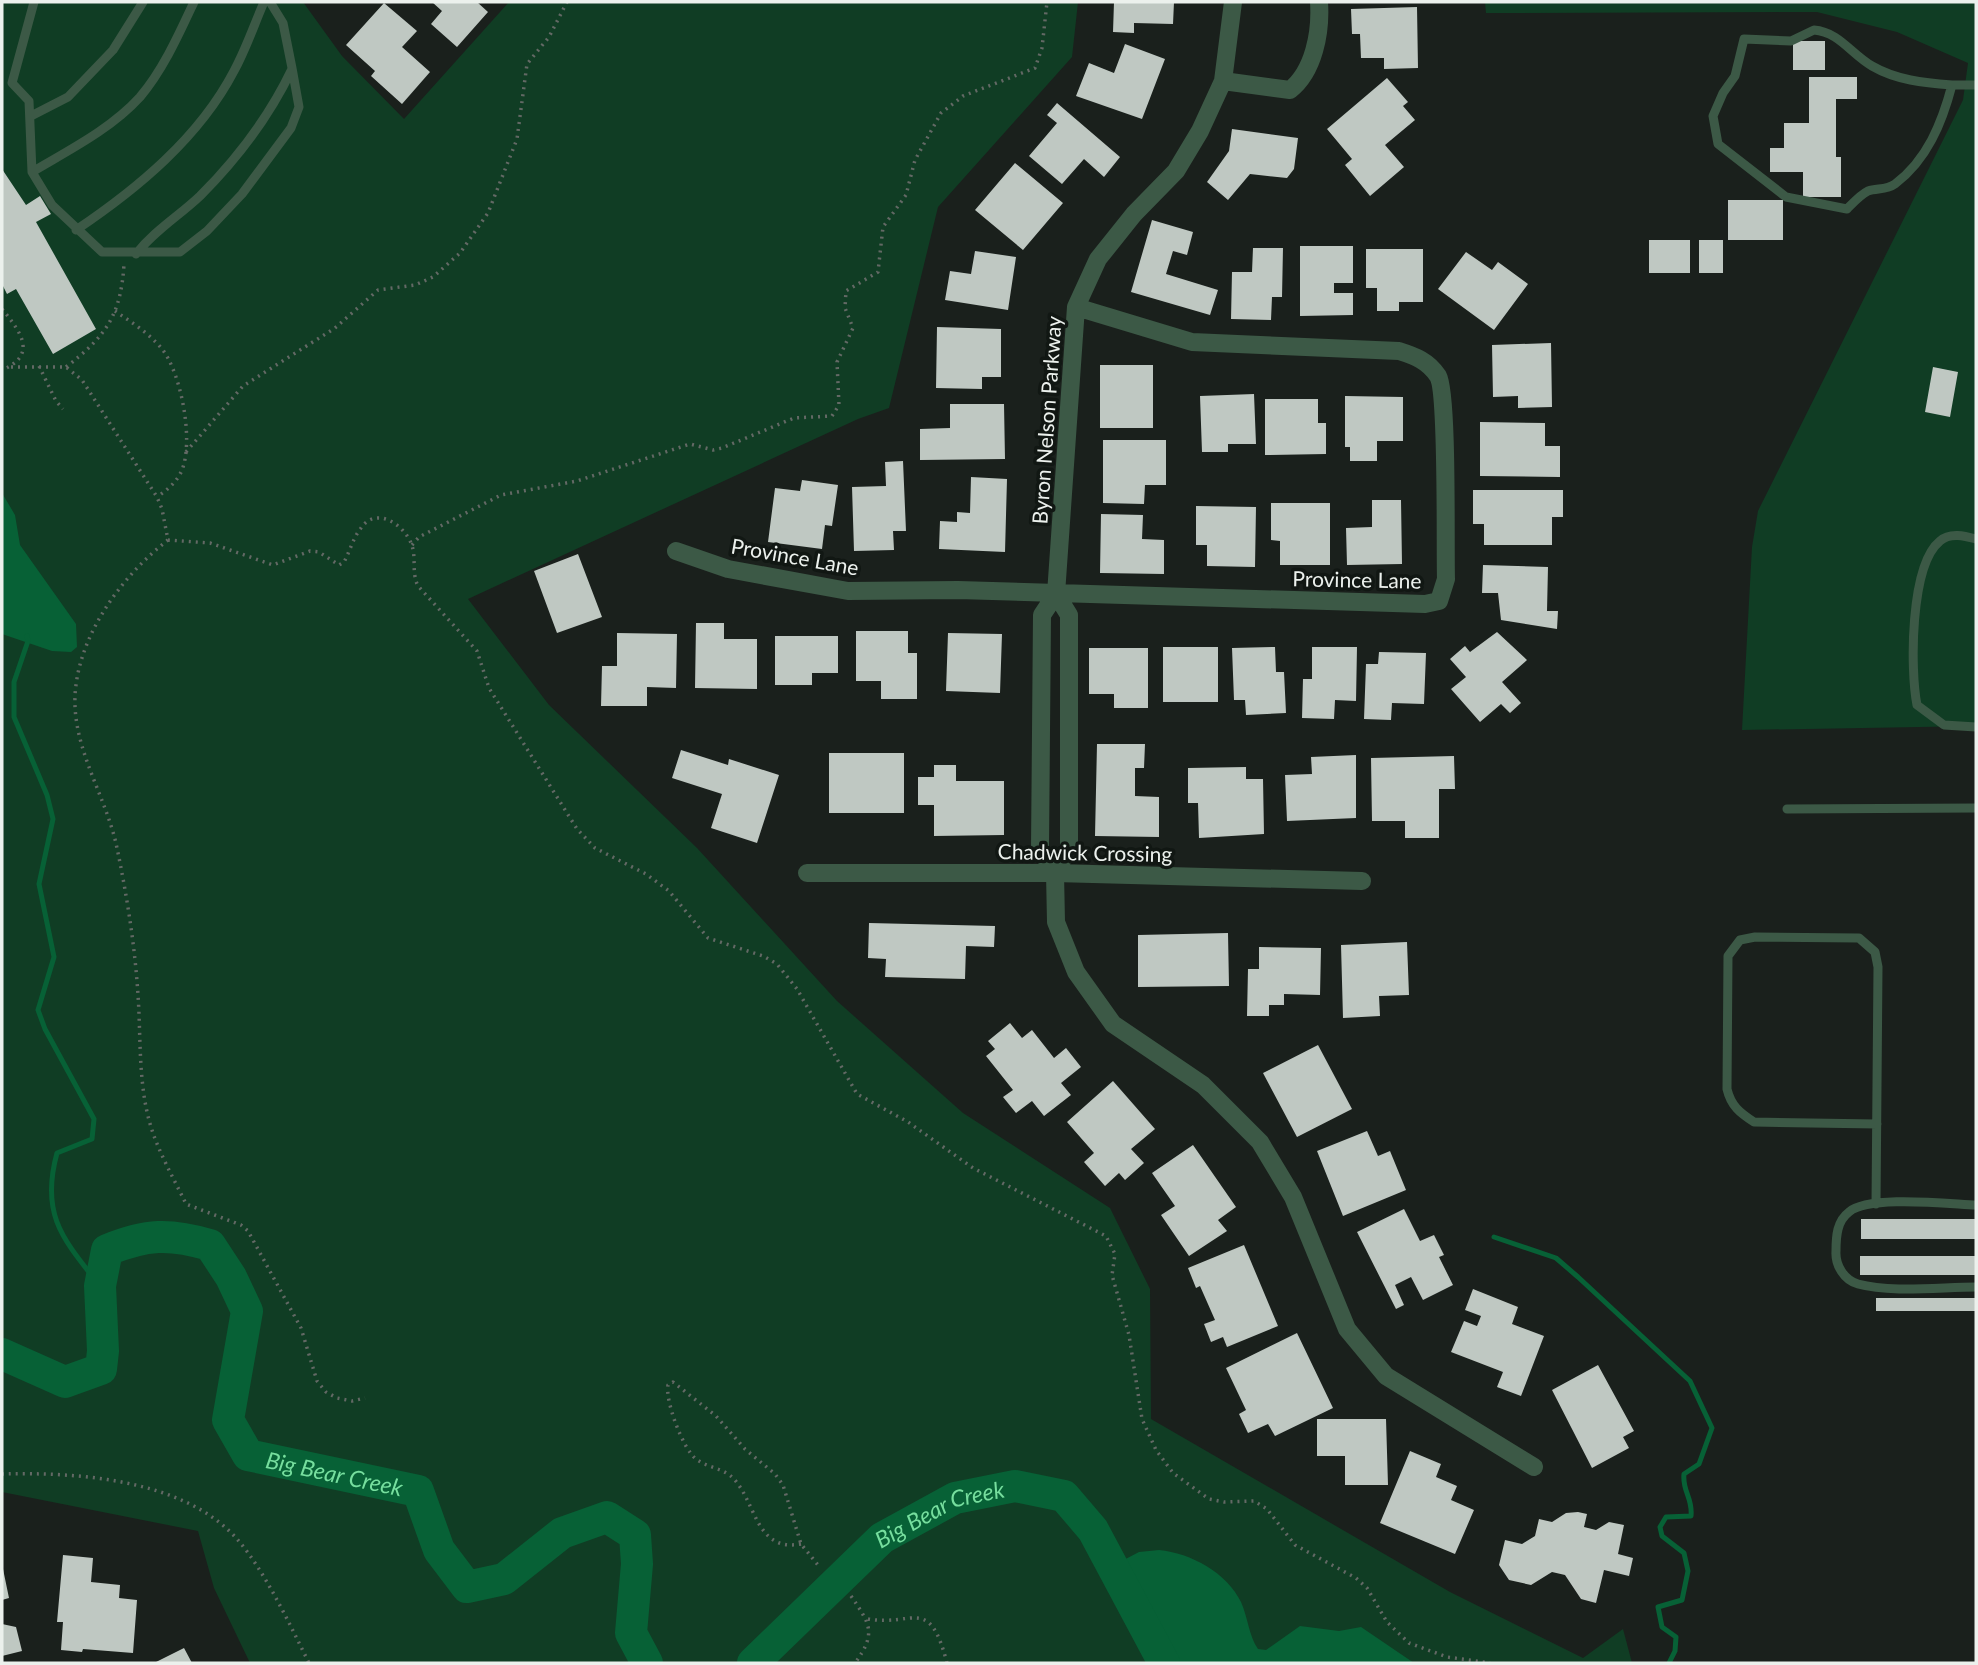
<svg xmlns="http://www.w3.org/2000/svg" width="1978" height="1665" font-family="Lato,sans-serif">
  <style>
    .green { fill: #103d24 }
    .water { fill: #076136 }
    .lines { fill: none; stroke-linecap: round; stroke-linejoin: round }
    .stream { stroke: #076136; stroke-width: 5 }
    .river { stroke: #076136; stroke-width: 32 }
    .building { fill: #bfc8c2 }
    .path { stroke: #636965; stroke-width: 3.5; stroke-dasharray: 2 5; stroke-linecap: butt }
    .service { stroke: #3c5946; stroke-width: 9 }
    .minor { stroke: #3c5946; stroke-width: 18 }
    .labels { text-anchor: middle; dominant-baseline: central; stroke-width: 7; stroke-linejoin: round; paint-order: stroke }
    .street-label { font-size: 21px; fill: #ecf1ed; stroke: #111713 }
    .water-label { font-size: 23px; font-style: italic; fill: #76de9e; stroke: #111713 }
  </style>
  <rect width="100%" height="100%" fill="#1a201c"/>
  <path class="green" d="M2 2H303L342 56 404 119 509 2H1078L1072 57 938 207 889 408 858 419 468 599 549 705 697 848 837 1001 963 1113 1110 1208 1150 1289 1151 1419 1450 1592 1583 1658 1623 1629 1632 1663H250L214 1588 198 1531 2 1492Z
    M1485 2H1976V726L1742 730 1752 547 1758 511 1963 100 1968 63 1897 32 1817 12 1486 13Z"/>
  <path class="water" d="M2 493 15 515 20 545 76 624 77 647 71 652 52 651 2 634Z
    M1159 1550C1191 1553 1227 1573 1241 1602 1248 1618 1249 1636 1258 1649L1266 1650 1300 1626 1339 1631 1361 1627 1414 1663H1158L1118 1563 1139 1552Z"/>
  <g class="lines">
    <path class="stream" d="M27 636 28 641 14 682V717L47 795 53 819 39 884 54 957 38 1010 45 1029 94 1119 92 1139 57 1153C40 1215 63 1239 100 1286
      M1494 1237 1556 1258 1578 1277 1690 1381 1712 1428 1699 1464 1684 1474C1682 1491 1693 1498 1691 1516L1666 1517 1660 1527 1662 1536 1684 1553 1688 1571 1682 1600 1658 1607 1662 1627 1676 1637 1675 1651 1669 1663"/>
    <g class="river">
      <path id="s1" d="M2 1354 65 1382 101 1369 103 1351 100 1286 107 1250C147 1234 169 1233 210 1245L231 1277 247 1311 228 1420 248 1455 418 1491 439 1550 467 1587 504 1579 562 1533 607 1517 635 1535 637 1564 631 1633 647 1663"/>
      <path id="s2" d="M753 1663 882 1538 955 1498 1015 1486 1064 1496 1093 1530 1164 1663"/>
    </g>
  </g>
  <path class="building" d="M432 2H477L488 12 457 47 431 24 442 11Z
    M1114 2H1174L1173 24 1134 23V33L1113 32Z
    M384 3 417 31 402 47 430 72 402 104 371 76 375 71 346 45Z
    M1417 7 1418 68 1384 69V58H1361L1360 34H1352L1351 9Z
    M1793 41H1825V70H1793Z
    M1125 44 1165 59 1142 119 1076 96 1089 63 1114 73Z
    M1809 77H1857V99H1836V157H1841V197H1803V172H1770V148H1784V123H1809Z
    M1387 78 1408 102 1403 106 1415 120 1385 145 1404 167 1370 196 1345 165 1352 159 1327 129Z
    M1057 103 1120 157 1104 177 1084 159 1062 184 1029 156 1057 123 1047 115Z
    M1232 129 1298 138 1294 169 1287 178 1250 174 1228 200 1207 182 1229 151Z
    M1015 163 1063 203 1023 250 975 210Z
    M2 169 26 205 40 196 51 214 36 222 96 329 53 354 16 289 7 294 2 284Z
    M1728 200H1783V240H1728Z
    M1152 220 1193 232 1187 255 1173 251 1166 274 1218 290 1210 315 1131 292Z
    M1649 240H1690V273H1649Z
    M1699 240H1723V273H1699Z
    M1300 246H1353V283H1334V293H1353V315L1300 316Z
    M1253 248H1283L1282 297H1272L1271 320 1231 319 1232 272H1252Z
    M1366 249H1423V302H1399V311H1377V288H1366Z
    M975 251 1016 257 1008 310 945 300 950 271 971 274Z
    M1466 252 1492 270 1498 262 1528 284 1494 330 1438 289Z
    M937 327 1001 329V377H982V389L936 388Z
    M1551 343 1552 407 1518 408V396L1493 397 1492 345Z
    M1100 365H1153V428H1100Z
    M1933 367 1958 372 1950 417 1925 412Z
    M1254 394 1256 444H1228V452H1202L1200 396Z
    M1345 396 1403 397V441H1377V461H1350V447H1345Z
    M1265 399H1318V423H1326V454L1265 455Z
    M950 404H1004L1005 459 920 460V429L950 428Z
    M1480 422 1545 423V446H1560V477L1480 476Z
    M1103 440H1166V485H1145L1144 504 1103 503Z
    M903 461 906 531H893L894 550 854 551 852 487 886 486 885 462Z
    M971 477 1007 479 1005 552 939 549 940 521 957 522V512L970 513Z
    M802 480 838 485 832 526 825 525 822 549 768 542 775 488 800 491Z
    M1473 490H1563V517H1552V545H1484V524H1473Z
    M1372 500H1401L1402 564 1347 565 1346 528 1372 527Z
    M1271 503H1330V565H1280V541L1271 540Z
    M1196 506 1256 507 1255 567 1207 566V545H1196Z
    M1101 514 1143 515 1142 539 1164 540V574L1100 573Z
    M578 554 602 617 557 633 534 571Z
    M1483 565 1548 567 1547 611H1558L1557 629 1501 620 1498 593H1482Z
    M696 623H724V639H757V689L695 688Z
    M856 631H908V653H917V699H881V681H856Z
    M1497 632 1527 660 1502 682 1521 703 1510 713 1501 704 1480 722 1451 689 1466 677 1450 659 1465 646 1470 652Z
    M617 633 677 634 676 688 647 687V706H601L602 666H617Z
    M948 633 1002 634 1000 693 946 691Z
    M775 636H838V673H812V685H775Z
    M1163 647H1218V702H1163Z
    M1275 647 1276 672H1284L1286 713 1246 715 1245 700H1234L1232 648Z
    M1312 647H1357L1356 701 1335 700 1334 719 1302 718 1303 679H1312Z
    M1089 648H1148V708H1114V694H1089Z
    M1379 652 1426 653 1424 704 1392 703 1391 720 1364 719 1366 664H1378Z
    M1097 744H1145L1144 768H1135V796L1159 797V837L1095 836Z
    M681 750 728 765 729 759 779 775 757 843 711 828 722 794 672 778Z
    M829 753H904V813H829Z
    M1356 755V818L1287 821 1285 775 1312 774 1311 757Z
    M1454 756 1455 789H1439V838H1405V821H1372L1371 758Z
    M934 765H956V781H1004V835L934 836V805H918V777H934Z
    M1246 767V779H1263L1264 834 1199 838 1198 803H1188V768Z
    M869 923 995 926 994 947 966 946 965 979 885 977 886 959 868 958Z
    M1228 933 1229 986 1138 987V935Z
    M1407 942 1409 995 1379 996 1380 1016 1343 1018 1341 945Z
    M1259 947 1321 948 1320 995 1284 994V1005H1269V1016H1247L1248 969H1259Z
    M1010 1023 1022 1038 1032 1030 1054 1058 1066 1048 1081 1067 1061 1083 1071 1095 1044 1116 1032 1101 1016 1113 1003 1097 1013 1090 986 1056 995 1049 988 1041Z
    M1318 1045 1352 1109 1297 1137 1263 1073Z
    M1113 1081 1155 1129 1131 1149 1144 1163 1125 1180 1119 1173 1105 1186 1084 1162 1094 1153 1067 1122Z
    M1367 1131 1378 1156 1390 1151 1406 1190 1343 1216 1317 1151Z
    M1193 1145 1236 1207 1218 1220 1227 1231 1189 1256 1161 1215 1175 1206 1152 1173Z
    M1404 1209 1420 1241 1434 1235 1444 1255 1439 1257 1453 1285 1423 1300 1411 1277 1395 1285 1404 1305 1396 1309 1357 1232Z
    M1861 1219H1976V1239H1861Z
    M1244 1245 1278 1326 1227 1347 1223 1337 1211 1342 1204 1324 1215 1320 1200 1286 1196 1288 1188 1268Z
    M1860 1256H1976V1275H1860Z
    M1473 1289 1518 1307 1512 1324 1544 1336 1521 1396 1497 1387 1503 1372 1451 1352 1464 1321 1477 1326 1481 1316 1465 1310Z
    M1876 1298H1976V1311H1876Z
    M1297 1333 1333 1408 1275 1436 1268 1424 1248 1433 1239 1414 1246 1410 1226 1368Z
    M1598 1365 1634 1431 1623 1437 1629 1448 1592 1468 1552 1390Z
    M1317 1419H1386L1388 1485H1345V1456H1317Z
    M1410 1451 1441 1464 1436 1477 1457 1486 1451 1500 1474 1510 1455 1554 1380 1523Z
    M1578 1512 1587 1514 1584 1527 1596 1530 1609 1522 1624 1525 1618 1554 1633 1558 1629 1576 1604 1570 1596 1603 1581 1599 1565 1575 1552 1572 1531 1585 1509 1580 1499 1565 1505 1540 1522 1544 1535 1536 1539 1519 1552 1522 1566 1513Z
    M63 1555 93 1558 91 1582 120 1585 119 1598 137 1600 133 1653 83 1649 82 1652 61 1650 63 1622H57Z
    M3 1569 9 1598 2 1600V1570Z
    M2 1624 16 1627 22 1651 2 1656Z
    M184 1648 192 1663H154Z"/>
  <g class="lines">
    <path class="path" d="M2 309C21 332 38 355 2 370
      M115 311C131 322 149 333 162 349 181 373 194 440 182 470 177 482 167 490 157 497
      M39 366 56 401 63 409
      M11 367H66L82 380 157 497 162 509 168 540 210 543 273 565 310 551 319 552 339 565 344 562C350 551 353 538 361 528 376 506 403 524 411 543 417 557 411 572 418 586L477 651 489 688 577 829 595 848 646 874 669 891 708 938 763 956 777 964 797 989 857 1094 908 1122 973 1168 1106 1236 1115 1254 1112 1275 1129 1335 1142 1419 1156 1450 1173 1473 1209 1499 1224 1502 1254 1501 1267 1509 1295 1545 1356 1578 1367 1588 1387 1622 1409 1643 1447 1657 1490 1663
      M66 367C105 337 121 316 124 264
      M186 452 243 386 335 328 378 290 415 285 433 277 460 253 488 213 517 139 527 64 549 37 567 2
      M168 540C124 574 83 629 76 685 68 743 106 794 117 848 127 896 135 947 138 995 141 1038 138 1085 151 1127 159 1153 174 1179 186 1204L241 1225 248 1231 301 1328 317 1381 326 1392 337 1398 352 1401 365 1398
      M412 545 419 537 501 495 577 481 690 444 713 450 722 448 794 418 832 416 839 405 837 362 853 328 845 308 846 291 878 272 883 227 906 195 915 160 941 113 963 96 1035 68 1042 48 1047 2
      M2 1474C77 1472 184 1479 237 1539 265 1571 290 1625 309 1663
      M801 1544C756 1552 757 1505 734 1479 724 1468 708 1468 696 1459 683 1449 665 1401 668 1385L673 1382 716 1416 745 1449 775 1474 783 1485 801 1544 818 1565
      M851 1596C870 1624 877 1633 855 1663
      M868 1619C914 1627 929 1594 947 1663"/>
    <path class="service" d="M34 2 12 83 29 101 32 172 52 205 102 252H180L207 231 242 194 291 128 299 107 292 68 283 23 270 2
      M1814 30C1839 32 1851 54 1872 66 1896 80 1924 83 1952 85 1942 123 1927 160 1895 184 1887 190 1877 188 1868 191 1860 195 1853 203 1847 209L1786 197 1718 144 1713 116 1723 93 1735 76 1744 39 1791 41Z
      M1952 85H1976
      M31 116 68 97 113 50 143 2
      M32 172C69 150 111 129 140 97 163 70 179 34 194 2
      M76 230C137 189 199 138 234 71 246 49 254 25 264 2
      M136 254C155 230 179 216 200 196 236 160 270 115 292 69
      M1976 539C1965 536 1950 532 1940 541 1910 565 1910 670 1917 705L1944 725 1976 727
      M1787 809 1976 808
      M1876 1204 1878 967 1875 952 1859 938 1755 937 1740 940 1728 956 1727 1089C1731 1106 1740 1113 1754 1122L1877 1124
      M1976 1205C1949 1204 1868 1195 1849 1212 1837 1221 1836 1236 1836 1251 1835 1265 1844 1280 1858 1284 1891 1293 1941 1287 1976 1287"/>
    <path class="minor" d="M1233 2 1223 81 1200 131 1176 171 1134 214 1098 259 1076 307 1056 594 1042 615 1040 849 1055 873 1056 922 1076 972 1113 1024 1203 1085 1260 1142 1293 1197 1347 1329 1386 1376 1534 1467
      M1223 81 1290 90C1314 71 1321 32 1319 2
      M676 551 728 569 848 591 958 590 1425 604 1439 601 1446 579C1445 549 1448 393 1438 376 1428 361 1415 356 1399 351L1192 342 1076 307
      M807 873H1055L1362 881
      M1055 873 1069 848V615L1056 594"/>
  </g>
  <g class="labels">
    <g class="street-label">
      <text transform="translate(1046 420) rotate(-86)">Byron Nelson Parkway</text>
      <text transform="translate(795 556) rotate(10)">Province Lane</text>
      <text transform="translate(1357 579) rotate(1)">Province Lane</text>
      <text transform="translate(1085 852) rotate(1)">Chadwick Crossing</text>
    </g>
    <g class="water-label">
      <text stroke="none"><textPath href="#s1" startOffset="648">Big Bear Creek</textPath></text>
      <text stroke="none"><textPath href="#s2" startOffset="243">Big Bear Creek</textPath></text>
    </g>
  </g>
  <rect width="1978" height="1665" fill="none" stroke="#ecf1ed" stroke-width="7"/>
</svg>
